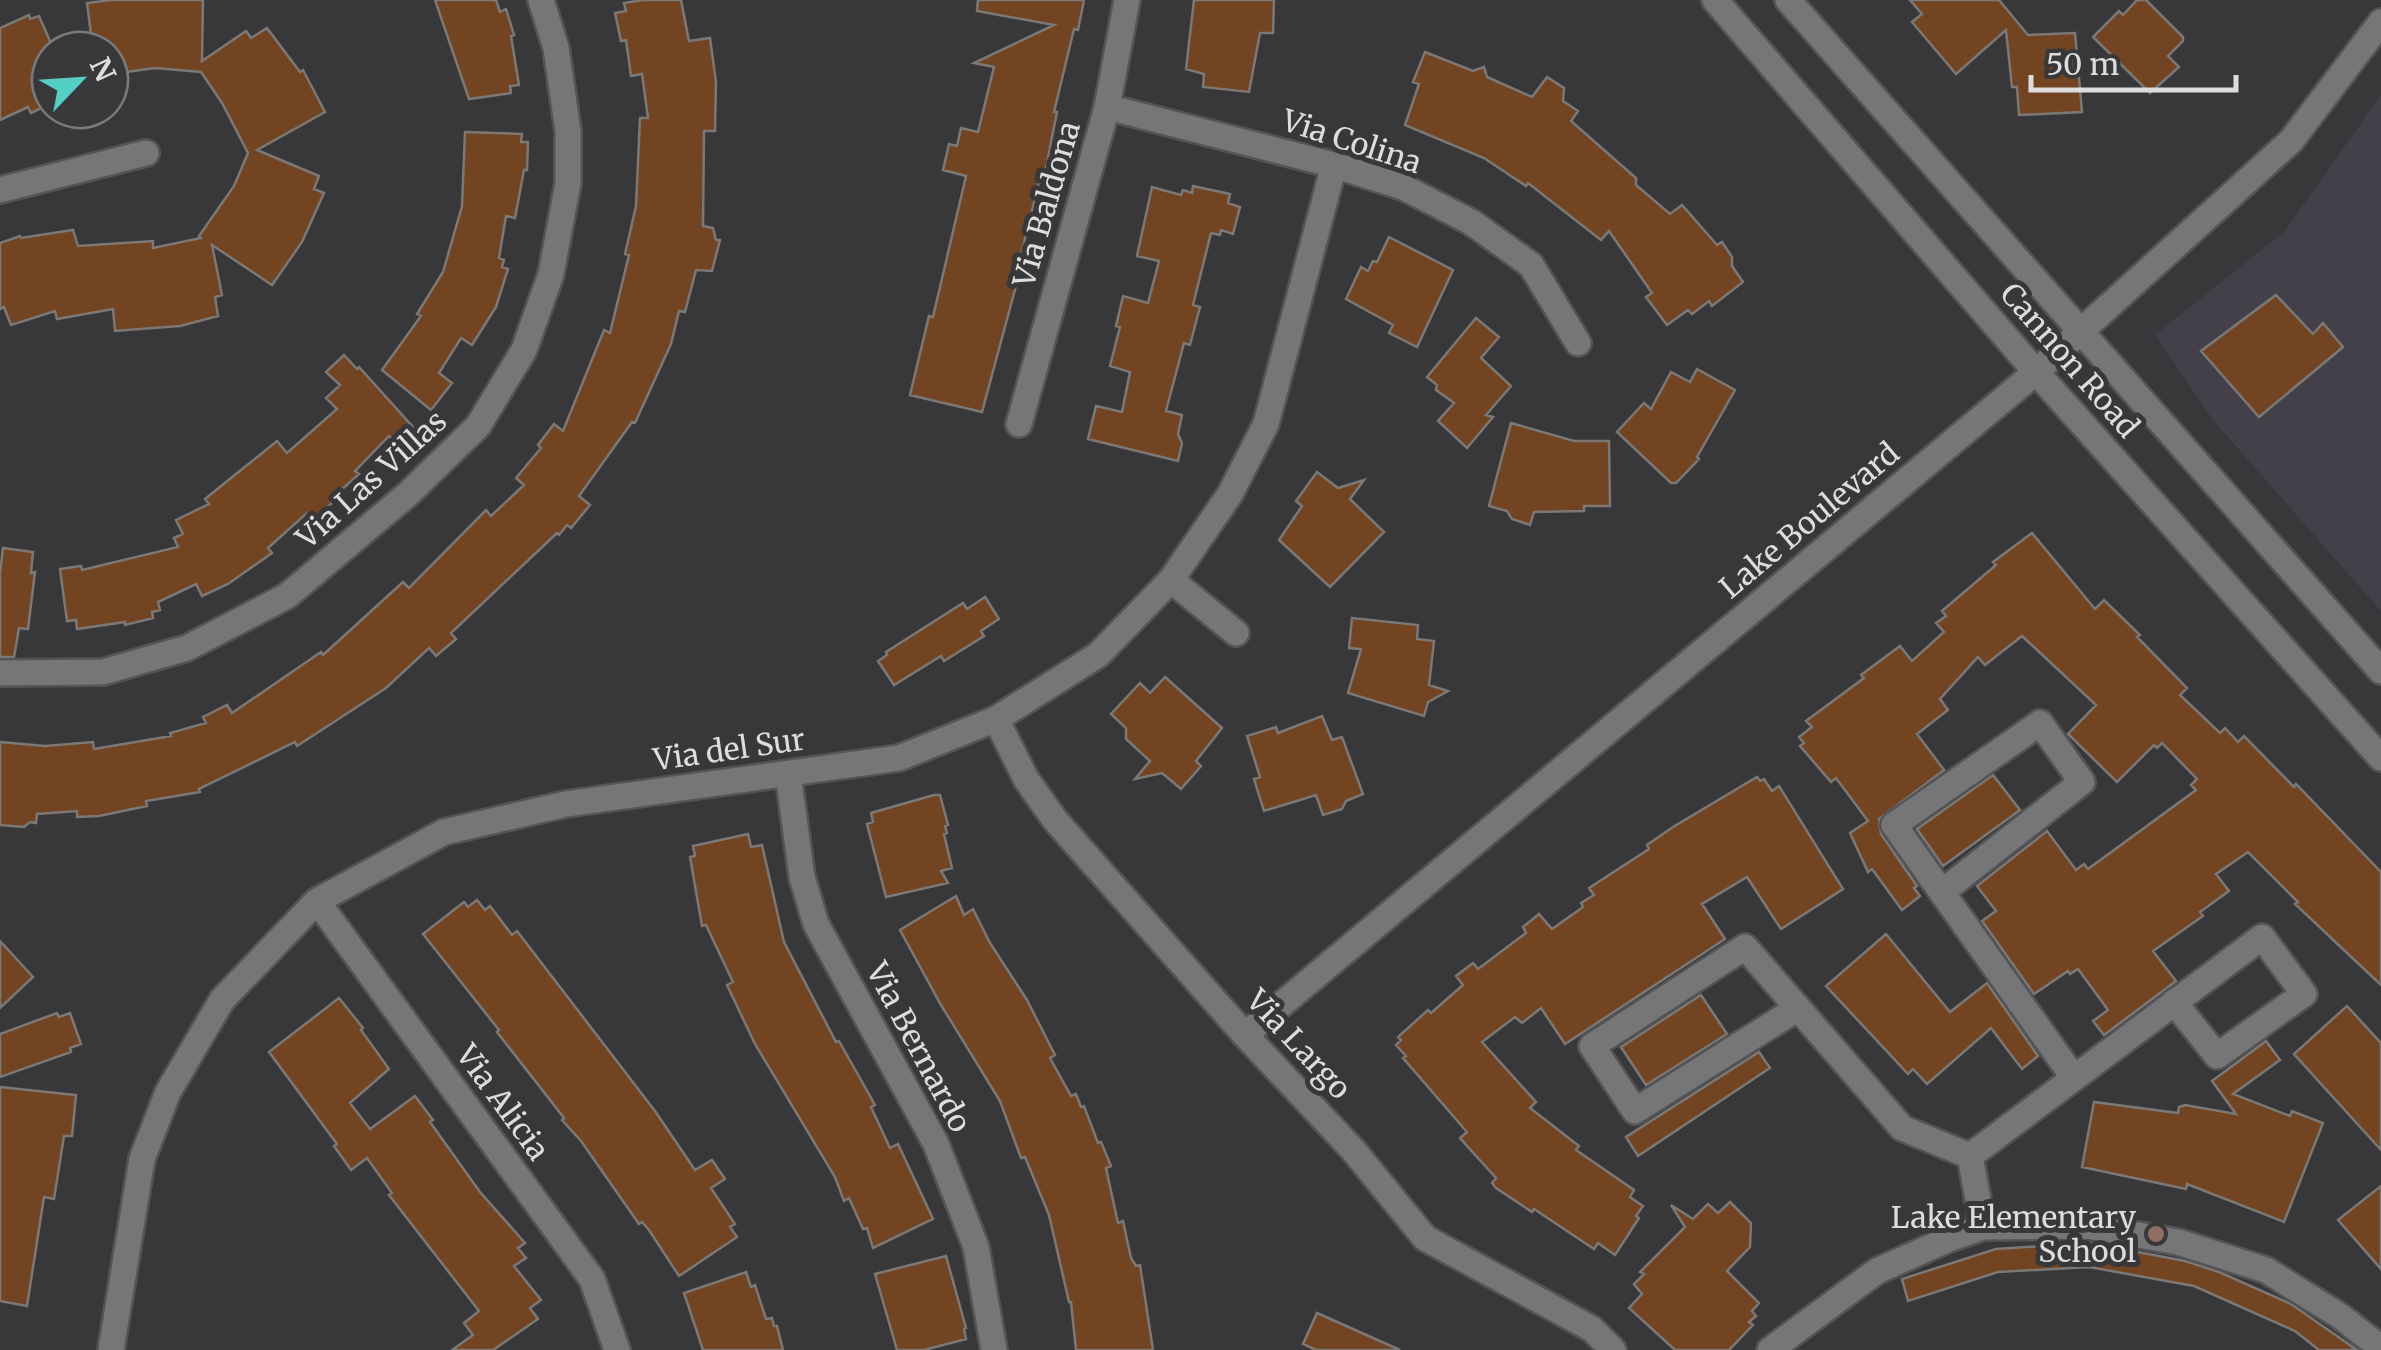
<svg xmlns="http://www.w3.org/2000/svg" width="2381" height="1350" font-family="Merriweather,serif">
  <style>
    .built { fill: #434049 }
    .building { fill: #724421; stroke: #7b7876; stroke-width: 2.5 }
    .lines { fill: none; stroke-linecap: round; stroke-linejoin: round }
    .street-casing { stroke: #545456; stroke-width: 30 }
    .secondary-casing { stroke: #545456; stroke-width: 30 }
    .street { stroke: #767578; stroke-width: 25 }
    .secondary { stroke: #767578; stroke-width: 25 }
    .education-dot { fill: #8d6e63; stroke: #38373a; stroke-width: 4 }
    .labels { text-anchor: middle; dominant-baseline: central; stroke-width: 10; stroke-linejoin: round; paint-order: stroke }
    .street-label { font-size: 30px; fill: #ddddde; stroke: #38373a }
    .poi-label { font-size: 30px; fill: #ddddde; stroke: #38373a; text-anchor: end }
  </style>
  <rect width="100%" height="100%" fill="#38373a"/>
  <path class="built" d="M2381 95V611L2213 420 2155 335 2285 231Z"/>
  <path class="building" d="M111 0H203L202 61 246 31 251 38 267 28 300 72 303 70 325 112 257 150 319 176 314 189 324 193 302 242 272 285 212 245 222 295 215 297 218 316 180 326 115 331 113 309 57 319 55 311 11 325 4 307 0 309V243L20 236 21 238 73 230 78 246 153 241V248L201 238 199 236 234 186 248 153 222 103 201 72 155 68 111 74 110 50H93L87 3Z
    M435 0H496L500 12 506 9 514 35 511 36 519 85 510 86 511 93 469 99Z
    M643 0H681L689 41 710 38 716 82 715 131H704L703 226 713 228 716 240H720L712 271 696 270 685 312 679 311 671 344 635 423 632 422 579 496 590 505 571 528 567 525 559 535 557 533 451 633 456 639 436 656 429 648 386 688 297 746 295 742 199 789 200 792 146 801 147 806 99 816 77 817V811L37 814 36 823 30 822 24 827 0 825V742L45 746 93 742 94 749 171 736 170 733 206 723 203 717 227 705 232 713 321 652 323 655 403 582 409 588 486 510 491 516 524 485 516 478 541 448 538 445 554 424 563 431 604 330 610 333 629 255 625 254 636 206 640 118H648L642 74 631 76 626 40 621 41 615 13 626 11 624 3Z
    M978 0H1084L1078 30 1074 29 1054 112H1057L1043 183 1039 182 1020 259 1023 260 982 412 910 395 929 316 933 317 966 176 943 170 949 144 957 146 961 128 978 132 994 67 974 63 1054 25 977 11Z
    M1194 0H1274L1273 33H1260L1249 92 1203 87 1204 74 1186 69Z
    M1910 0H1999L2028 35 2075 33 2082 112 2019 115 2017 87H2012L2006 30 1956 74 1912 22 1922 14Z
    M2137 0H2146L2183 37V41L2168 56 2179 67 2150 93 2093 37 2119 11 2123 15Z
    M29 15 30 19 39 16 50 41V104L31 113 28 107 0 120V28Z
    M1425 52 1473 71 1484 67 1487 77 1532 97 1547 77 1564 88 1563 101 1578 111 1571 121 1636 178V185L1670 214 1682 205 1717 245 1722 242 1732 257V266L1743 282 1712 306 1709 301 1692 314 1688 310 1667 325 1646 297 1652 293 1609 231 1601 240 1528 183 1526 186 1484 158 1405 125 1419 84 1413 82Z
    M465 132 522 134 521 142H528L527 170H524L515 218 506 216 499 258 504 260 502 267 508 269 496 307 472 345 461 338 439 373 452 383 431 410 382 370 421 316 417 314 443 272 462 206Z
    M1193 186 1230 194 1228 203 1240 207 1233 234 1221 230 1220 235 1211 233 1193 305 1200 307 1190 345 1184 343 1166 411 1182 415 1178 434 1182 443 1178 461 1088 439 1096 406 1122 412 1130 372 1110 366 1120 327 1116 326 1123 296 1148 303 1159 261 1137 256 1152 187 1181 195 1183 190 1192 193Z
    M1389 237 1453 270 1417 347 1389 333 1393 325 1346 299 1361 267 1368 271 1373 261 1377 262Z
    M2276 295 2313 334 2323 323 2343 347 2259 417 2201 351Z
    M1476 318 1499 337 1481 358 1511 386 1486 415 1493 417 1467 448 1438 421 1454 403 1436 390 1437 385 1427 377Z
    M344 355 357 369 359 367 413 427 396 443 389 436 355 471 359 474 330 500 332 503 313 520 307 513 268 548 272 553 228 584 202 596 196 584 158 602 160 610 152 612 153 618 125 625V622L77 629 76 620 67 621 60 569 81 566 82 570 178 547 174 538 183 534 176 520 209 504 205 499 277 441 287 453 337 409 326 398 340 385 326 372Z
    M1697 369 1735 390 1697 457 1699 459 1676 483H1671L1617 432 1644 403 1651 409 1671 372 1690 382Z
    M1511 423 1574 441H1609L1610 506H1584V511L1534 512 1530 525 1512 519 1507 511 1489 506Z
    M1317 472 1338 488 1364 480 1350 499 1384 532 1330 587 1279 540 1302 506 1296 501Z
    M2032 533 2095 609 2104 600 2140 635 2137 637 2187 688 2180 695 2220 733 2225 728 2238 742 2244 736 2294 787 2296 784 2381 872V985L2295 904 2298 902 2248 852 2216 874 2229 891 2200 912 2203 916 2153 951 2176 981 2104 1035 2093 1021 2108 1010 2078 969 2070 974 2068 971 2034 994 1982 921 1996 911 1977 886 2047 831 2076 870 2084 864 2088 869 2196 790 2191 785 2197 779 2162 743 2157 748 2154 745 2117 782 2068 734 2096 705 2022 636 1985 665 1978 657 1940 699 1948 710 1917 734 1944 770 1879 819 1881 834 1917 886 1914 888 1920 896 1902 910 1872 869 1868 872 1850 833 1868 821 1836 778 1831 782 1800 746 1804 743 1799 737 1812 727 1806 721 1864 678 1861 675 1900 646 1912 661 1944 632 1936 623 1946 616 1942 611 1996 565 1993 562Z
    M3 548 33 552 31 573 35 572 28 629 19 628 14 657H0V573Z
    M985 597 999 619 981 631 984 636 944 661 941 656 894 685 878 661 887 655 886 652 963 603 967 609Z
    M1352 618 1418 625 1417 639 1434 641 1429 685 1448 691 1428 702 1424 716 1348 693 1361 649 1349 648Z
    M1165 677 1222 728 1196 761 1201 766 1181 789 1162 773 1135 779 1150 761 1126 739V728L1111 714 1140 683 1150 693Z
    M1322 716 1332 740 1342 737 1363 794 1346 801 1342 809 1323 815 1316 795 1264 811 1254 779 1260 777 1247 736 1276 727 1278 733Z
    M1993 775 2020 810 1943 866 1917 829Z
    M1757 777 1760 781 1764 779 1772 791 1779 786 1843 889 1781 929 1747 877 1702 904 1725 939 1565 1044 1541 1008 1522 1023 1515 1017 1482 1042 1536 1102 1530 1108 1579 1146 1576 1150 1634 1190 1630 1197 1643 1206 1636 1216 1639 1218 1615 1255 1598 1243 1594 1249 1534 1209 1532 1212 1496 1188 1492 1183 1496 1178 1460 1138 1467 1132 1403 1058 1406 1056 1396 1045 1401 1040 1398 1037 1428 1010 1431 1013 1463 985 1456 976 1473 963 1478 969 1526 933 1523 927 1539 914 1552 929 1583 907 1581 903 1594 895 1589 888 1649 849 1647 845 1673 827Z
    M934 795H940L948 825 945 826 947 833 944 834 952 868 941 871 948 883 886 897 867 824 873 822 871 813Z
    M748 834 751 847 762 845 784 942 836 1042 839 1041 875 1105 871 1107 890 1148 898 1144 933 1219 873 1248 867 1228 863 1229 849 1198 844 1201 835 1177 755 1044 727 985 733 982 706 925 702 926 690 857 695 856 693 846Z
    M956 896 964 915 973 909 990 943 1027 1000 1055 1055 1050 1058 1071 1096 1076 1094 1081 1107 1084 1106 1098 1143 1101 1142 1111 1166 1106 1168 1118 1223 1123 1221 1131 1258 1136 1266 1140 1265 1153 1350H1076L1071 1302H1069L1049 1215 1025 1157 1021 1158 1000 1101 941 1005 900 930Z
    M477 900 485 910 490 906 512 935 517 931 655 1111 695 1170 712 1160 725 1179 711 1188 735 1224 730 1227 737 1237 679 1276 649 1230 642 1222 639 1224 581 1141 562 1120 564 1118 497 1032 499 1030 423 934 464 902 468 907Z
    M1886 934 1950 1012 1987 983 2038 1056 2022 1069 1991 1028 1927 1084 1913 1069 1908 1074 1826 986Z
    M0 941 33 977 0 1008Z
    M1701 995 1727 1034 1646 1085 1621 1047Z
    M339 998 363 1028 361 1030 389 1069 350 1103 370 1129 415 1096 433 1120 430 1122 480 1192 525 1243 518 1248 526 1258 514 1266 541 1300 530 1308 538 1319 493 1350H452L473 1335 464 1323 479 1311 389 1195 392 1193 367 1158 351 1170 334 1146 337 1144 269 1052Z
    M2347 1006 2381 1043V1150L2294 1054Z
    M57 1013 59 1017 70 1013 81 1044 70 1048 71 1052 0 1077V1034Z
    M2266 1041 2280 1060 2233 1094 2290 1116 2292 1111 2323 1123 2284 1222 2187 1184 2186 1189 2082 1167 2094 1102 2178 1113 2179 1107 2185 1105 2236 1114 2212 1081Z
    M1759 1052 1770 1068 1638 1156 1626 1137Z
    M0 1087 76 1095 72 1136H64L54 1199 44 1197 27 1306 0 1301Z
    M2381 1186V1269L2338 1220Z
    M1730 1202 1751 1223 1750 1247 1727 1271 1759 1303 1752 1311 1756 1316 1749 1322 1753 1325 1729 1350H1675L1629 1308 1642 1294 1634 1284 1644 1274 1640 1272 1685 1227 1671 1205 1693 1219 1708 1204 1718 1213Z
    M2090 1243 2185 1261 2219 1272 2291 1304 2357 1350H2319L2295 1331 2194 1286 2089 1267 1998 1272 1908 1301 1902 1279 1996 1249Z
    M946 1256 966 1328 964 1329 966 1339 924 1350H897L875 1274Z
    M746 1272 751 1287 755 1285 766 1319 772 1318 774 1326H777L783 1350H703L684 1293Z
    M1317 1313 1400 1350H1316L1303 1344Z"/>
  <g class="lines">
    <g class="street-casing">
      <path id="street" d="M1107 107 1334 165 1403 187 1471 222 1531 265 1578 343
        M0 190 146 153
        M1019 424 1107 107 1127 0
        M1171 580 1236 633
        M0 673 103 672 187 648 287 596 408 494 478 426 524 350 551 274 568 183V131L556 48 541 0
        M996 719 1026 779 1055 820 1245 1035 1354 1151 1425 1238 1592 1329 1613 1350
        M788 774 802 877 816 924 936 1144 976 1247 994 1350
        M1942 892 2082 782 2040 723 1894 825 2074 1078
        M317 901 592 1279 617 1350
        M1798 1008 1635 1111 1592 1046 1745 947 1902 1128 1970 1156
        M1983 1227 1970 1156 2262 937 2304 994 2217 1056 2174 1002
        M111 1350 142 1159 168 1092 222 1000 317 901 444 832 566 804 899 758 996 719 1098 655 1171 580 1230 494 1266 424 1334 165
        M1770 1350 1877 1271 1949 1239 1983 1227 2087 1226 2178 1242 2266 1270 2340 1316 2381 1348"/>
    </g>
    <g class="secondary-casing">
      <path id="secondary" d="M1715 0 2036 372 2381 758
        M1788 0 2381 671
        M1245 1035 2036 372 2291 141 2381 22"/>
    </g>
    <use href="#street" class="street"/>
    <use href="#secondary" class="secondary"/>
  </g>
  <circle class="education-dot" cx="2156" cy="1234" r="10"/>
  <g class="labels">
    <g class="street-label">
      <text transform="translate(1352 141) rotate(18)">Via Colina</text>
      <text transform="translate(1046 204) rotate(-74)">Via Baldona</text>
      <text transform="translate(2070 360) rotate(49)">Cannon Road</text>
      <text transform="translate(371 479) rotate(-42)">Via Las Villas</text>
      <text transform="translate(1809 520) rotate(-40)">Lake Boulevard</text>
      <text transform="translate(729 749) rotate(-8)">Via del Sur</text>
      <text transform="translate(1299 1044) rotate(47)">Via Largo</text>
      <text transform="translate(919 1047) rotate(62)">Via Bernardo</text>
      <text transform="translate(503 1102) rotate(54)">Via Alicia</text>
    </g>
    <g class="poi-label">
      <text x="2136" y="1217">Lake Elementary<tspan x="2136" dy="34">School</tspan></text>
    </g>
  </g>
  <g transform="translate(80 80) rotate(65)"><circle r="48" fill="#38373a" stroke="#7a797c" stroke-width="2.5"/>
  <path d="M0-8L18 38L0 25L-18 38Z" fill="#55cec5"/>
  <text y="-15" font-size="28" font-weight="bold" text-anchor="middle" fill="#ddddde">N</text>
  </g>
  <path d="M2031 75v15h205v-15" fill="none" stroke="#ddddde" stroke-width="5"/>
  <text x="2046" y="75" font-size="30" fill="#ddddde" stroke="#38373a" stroke-width="8" paint-order="stroke">50 m</text>
</svg>
